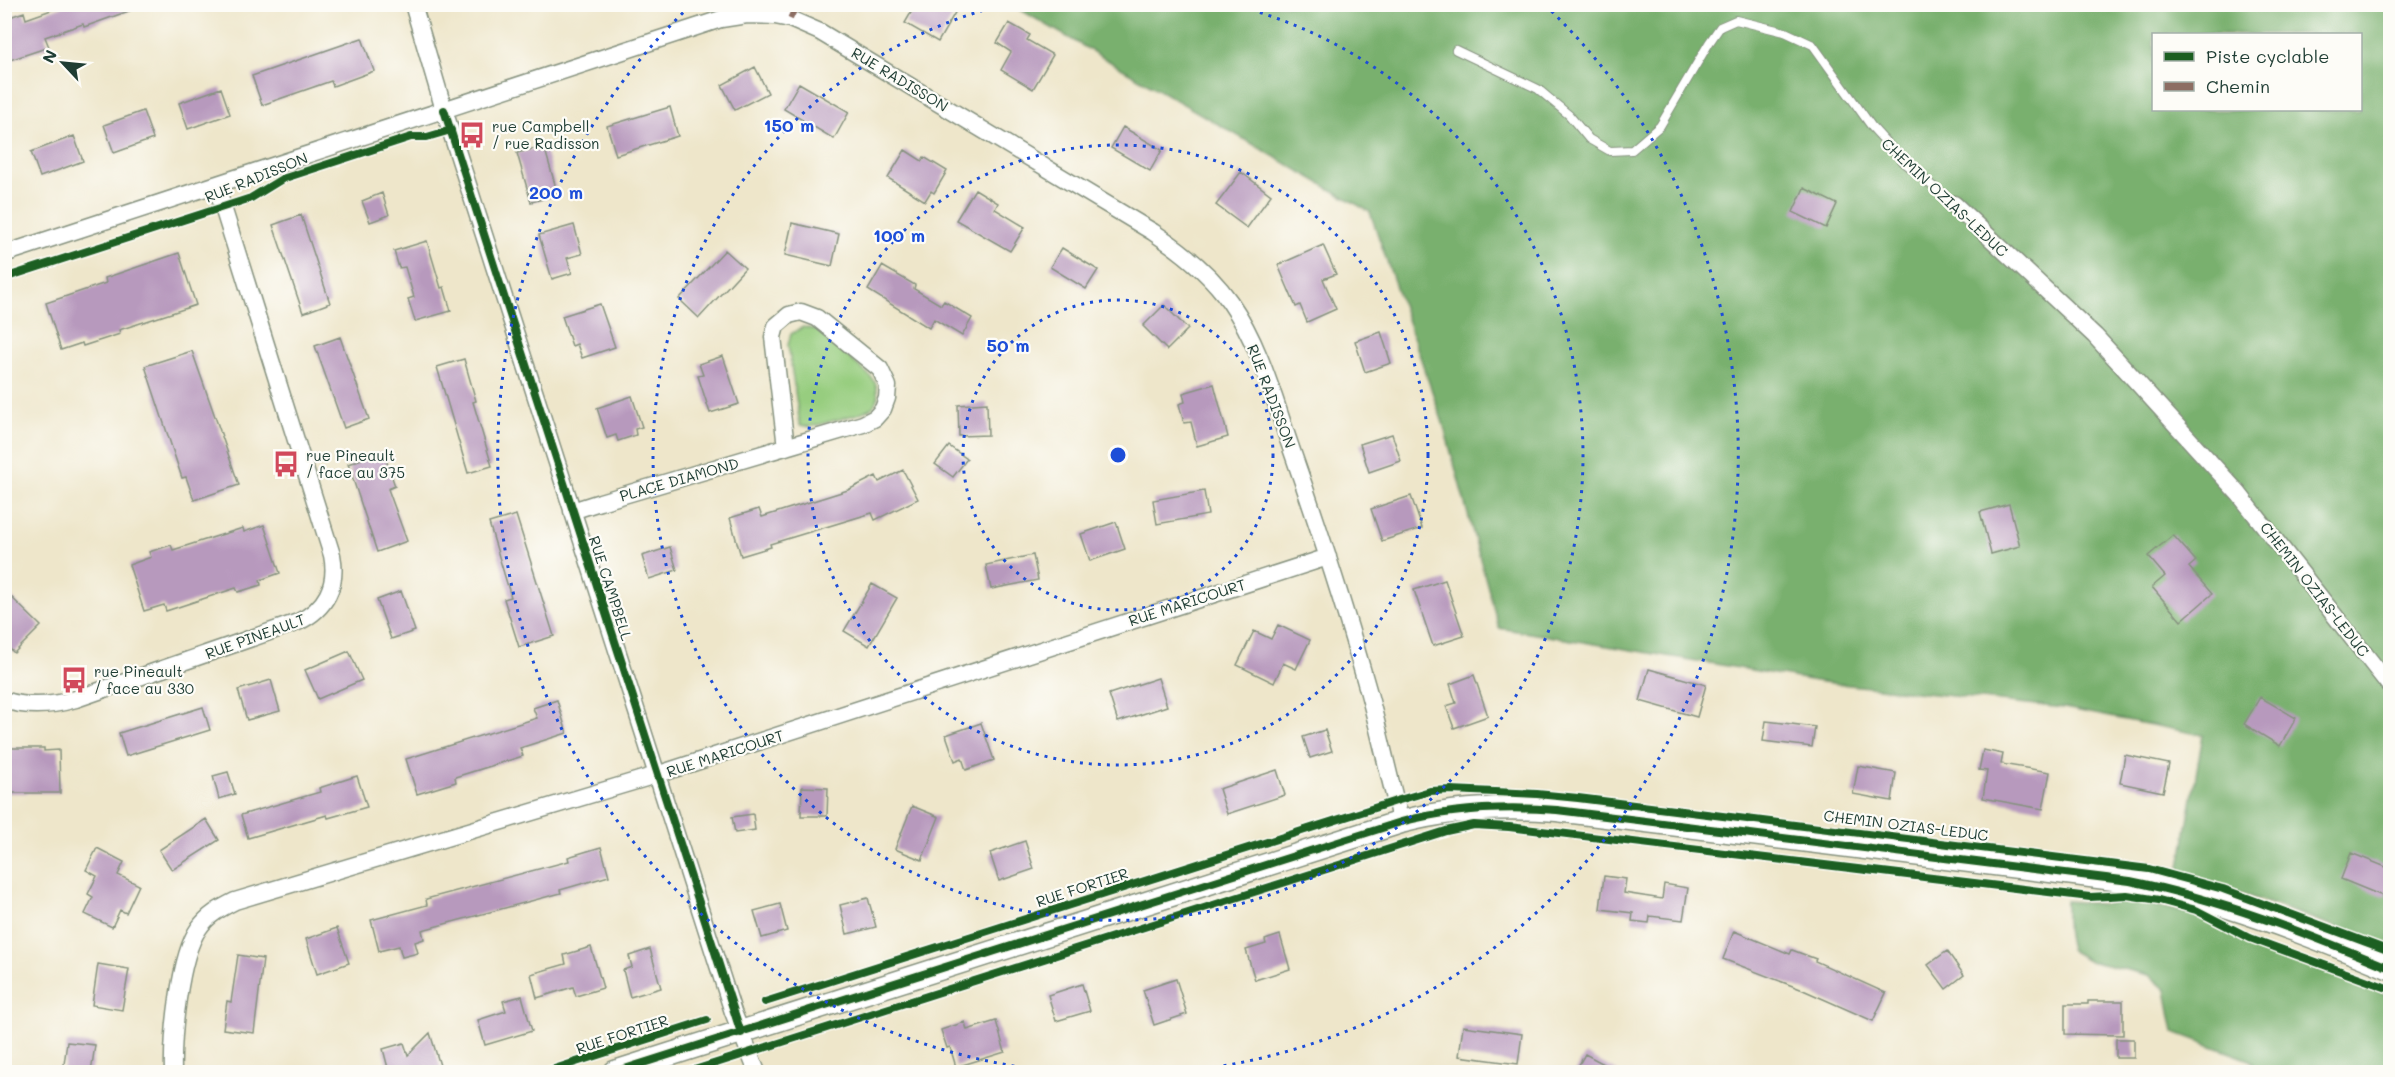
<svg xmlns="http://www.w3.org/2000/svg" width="2395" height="1077" font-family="Mali,sans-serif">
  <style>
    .green { fill: #97cd7f; stroke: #5b855a; stroke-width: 1.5 }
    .forest { fill: #79b06e; stroke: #4c7651; stroke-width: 1.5; fill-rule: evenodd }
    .building { fill: #b799bd }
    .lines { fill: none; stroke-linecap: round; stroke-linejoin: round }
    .lane-casing { stroke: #86927f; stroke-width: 10 }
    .street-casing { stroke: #86927f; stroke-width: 19 }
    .secondary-casing { stroke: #86927f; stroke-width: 25 }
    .lane { stroke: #fff; stroke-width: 8 }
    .street { stroke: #fff; stroke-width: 16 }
    .secondary { stroke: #fff; stroke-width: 22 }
    .quiet { stroke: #8d6e63; stroke-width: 6; stroke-dasharray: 12 6; stroke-linecap: butt }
    .cycleway-casing { stroke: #fdfcf7; stroke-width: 11 }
    .cycleway { stroke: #1b5e20; stroke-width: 8 }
    .ring { fill: none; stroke: #1d4ed8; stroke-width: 3; stroke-dasharray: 3 6 }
    .labels { text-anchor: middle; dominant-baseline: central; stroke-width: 4.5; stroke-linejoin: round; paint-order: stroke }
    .street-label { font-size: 15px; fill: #1f3d34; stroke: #fdfcf7 }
    .poi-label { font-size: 15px; fill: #1f3d34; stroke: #fdfcf7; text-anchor: start }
    .centre { fill: #1d4ed8; stroke: #fdfcf7; stroke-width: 3 }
    .ring-label { font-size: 18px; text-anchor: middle; font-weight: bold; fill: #1d4ed8; stroke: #fdfcf7; stroke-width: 4.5; stroke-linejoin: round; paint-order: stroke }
  </style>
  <rect width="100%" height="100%" fill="#fdfcf7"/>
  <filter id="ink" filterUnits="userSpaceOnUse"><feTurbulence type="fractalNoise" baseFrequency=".0167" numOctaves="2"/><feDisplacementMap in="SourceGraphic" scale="12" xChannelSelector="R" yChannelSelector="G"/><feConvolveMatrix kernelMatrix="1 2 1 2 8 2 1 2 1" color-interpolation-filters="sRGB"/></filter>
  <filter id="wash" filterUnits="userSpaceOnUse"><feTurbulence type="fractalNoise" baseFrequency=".008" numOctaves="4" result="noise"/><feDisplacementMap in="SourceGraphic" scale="24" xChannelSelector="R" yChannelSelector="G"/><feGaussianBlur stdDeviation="1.35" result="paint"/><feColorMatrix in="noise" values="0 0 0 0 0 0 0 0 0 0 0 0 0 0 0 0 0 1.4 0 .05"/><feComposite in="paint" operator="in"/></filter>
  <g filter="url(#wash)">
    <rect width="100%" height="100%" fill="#eee6ca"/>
    <path class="green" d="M803 327 817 330 871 377 876 384 878 397 873 407 858 414 810 427 800 425 788 345 791 334Z"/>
    <path class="forest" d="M1012 5H2390V948L2334 926 2179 872 2203 735 2064 708 1822 682 1499 628 1443 423 1370 212ZM2154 34H2360V110H2154Z
      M2066 901 2103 904 2130 901 2144 903 2191 914 2207 920 2243 941 2390 996V1072H2260L2250 1060 2174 1032 2166 990 2149 975 2089 961 2070 950 2066 929Z"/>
    <g id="blocks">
      <path class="building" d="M68 4H139L140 7 84 27 83 24 45 37 49 47 4 62V19L24 12 26 19Z
        M916 4H960L938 42 905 23Z
        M1009 23 1030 35 1027 40 1053 55 1033 89 1001 70 1011 52 997 43Z
        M362 38 374 71 333 86 331 81 262 105 252 76Z
        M755 67 768 93 735 110 722 85Z
        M799 83 849 112 834 139 784 109Z
        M221 88 230 114 188 129 179 103Z
        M670 107 678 136 616 155 607 126Z
        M143 111 153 139 114 153 104 125Z
        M1123 127 1162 150 1150 171 1111 148Z
        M74 136 83 161 40 177 31 152Z
        M544 146 558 195 531 202 517 153Z
        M905 150 922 161 924 157 947 171 934 193 931 191 925 201 888 178Z
        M1241 172 1271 195 1247 228 1216 205Z
        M1804 188 1837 204 1826 228 1793 212Z
        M975 189 998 203 995 209 1025 227 1010 251 956 220Z
        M382 193 389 215 370 222 362 201Z
        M301 215 330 303 303 313 273 225Z
        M792 223 839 234 832 266 785 255Z
        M574 225 582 254 567 258 572 273 552 279 539 235Z
        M427 241 441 288 444 287 451 311 415 321 408 299 414 297 405 267 399 268 394 251Z
        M1323 245 1336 274 1323 279 1336 309 1307 322 1300 305 1296 307 1278 265Z
        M1062 248 1098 270 1086 289 1050 267Z
        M725 250 745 268 699 318 679 299Z
        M179 253 196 305 119 330 120 334 83 346 82 343 61 350 46 303 106 283 105 278Z
        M882 266 915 285 914 289 941 305 944 301 972 318 962 336 934 319 929 328 868 290Z
        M600 304 615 347 582 358 577 344 572 346 562 316Z
        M1164 305 1188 329 1167 350 1143 326Z
        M1381 332 1391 363 1365 372 1355 341Z
        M340 337 369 419 344 428 315 346Z
        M192 351 239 485 194 500 186 477 182 478 145 366Z
        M723 356 739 404 710 413 698 376 703 375 699 364Z
        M464 359 476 401 473 402 492 466 468 473 437 367Z
        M1214 384 1228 437 1197 446 1191 422 1184 423 1179 404 1185 402 1183 393Z
        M632 396 642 427 635 429 636 435 618 441 616 435 607 438 597 408Z
        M987 403 988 435 959 436 958 405Z
        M1392 434 1401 461 1369 472 1360 444Z
        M949 446 967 459 953 477 935 464Z
        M383 451 395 486 388 489 407 541 377 552 348 464Z
        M903 470 918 499 875 520 872 513 770 544 771 547 741 556 730 518 759 509 762 517 848 490 876 476 879 482Z
        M1204 491 1208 515 1157 524 1153 500Z
        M1411 496 1422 528 1382 541 1371 509Z
        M2009 504 2020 546 1991 554 1980 512Z
        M516 515 554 636 519 647 504 599 511 597 489 523Z
        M1116 522 1125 549 1090 561 1081 534Z
        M264 525 280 573 260 580 261 585 238 592 236 588 166 611 164 605 144 611 129 565 151 557 149 552 171 545 173 550 243 528 244 532Z
        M2173 535 2196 561 2189 567 2212 594 2181 621 2152 587 2165 576 2148 556Z
        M670 547 677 570 649 579 642 556Z
        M1033 555 1038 580 991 589 986 565Z
        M1445 580 1464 636 1433 646 1414 590Z
        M872 584 897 598 869 646 844 631Z
        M4 590 41 626 14 653 4 643Z
        M401 591 415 631 391 639 377 600Z
        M1278 625 1310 640 1296 669 1283 663 1274 683 1237 665 1254 631 1271 639Z
        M349 651 362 680 318 699 305 670Z
        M1649 669 1706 685 1697 717 1640 701Z
        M1474 675 1488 716 1454 728 1446 706 1456 703 1450 684Z
        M1158 678 1167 706 1118 722 1109 694Z
        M271 680 280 711 247 720 238 690Z
        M2260 697 2296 718 2280 746 2244 724Z
        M557 700 567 733 520 748 523 756 455 777 456 782 417 794 406 759 537 718 533 708Z
        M203 707 210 730 126 756 119 733Z
        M1766 721 1815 727 1812 747 1763 741Z
        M981 723 994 760 966 770 962 758 955 761 946 735Z
        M1325 730 1332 751 1310 758 1303 737Z
        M11 748H44V751L59 750 60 793H4V751H11Z
        M1983 750 2003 754 2001 764 2050 772 2043 809 1983 798 1987 771 1979 770Z
        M2125 755 2169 764 2163 792 2120 783Z
        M1858 766 1896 773 1892 801 1853 794Z
        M1277 770 1285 795 1227 814 1219 789Z
        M228 772 235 794 219 799 213 776Z
        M357 776 367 807 328 818 327 815 248 838 241 815 320 792 319 788Z
        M802 787 828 788 827 816H801Z
        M912 806 939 817 922 860 895 849Z
        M753 814 755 830 735 833 732 817Z
        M206 819 219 840 172 870 159 850Z
        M1025 841 1034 869 999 881 990 853Z
        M601 847 609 876 560 890 561 893 422 930 424 939 415 942 418 953 402 957 399 946 379 951 371 920 427 905 426 899 569 861 568 857Z
        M97 848 124 862 118 875 139 885 126 913 120 910 112 927 85 914 93 897 88 894 97 876 86 870Z
        M2351 853 2391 869V884L2385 897 2341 879Z
        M1604 876 1626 879 1624 893 1662 899 1664 884 1688 888 1683 920 1650 916 1649 923 1632 921 1633 913 1600 909Z
        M868 898 876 927 847 934 840 905Z
        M780 904 787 931 762 938 754 911Z
        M337 928 349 963 317 974 306 939Z
        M1734 931 1790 954 1792 950 1816 959 1815 961 1886 993 1873 1021 1803 990 1723 959Z
        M1280 935 1290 969 1255 980 1246 950 1266 944 1265 940Z
        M591 947 603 988 576 996 573 987 537 998 531 974 566 964 564 955Z
        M650 949 661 988 630 997 623 970 632 967 629 956Z
        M1947 951 1964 975 1946 989 1928 965Z
        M238 955 263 959 254 1033 223 1029 227 1001 231 1002Z
        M98 964 129 969 122 1010 92 1005Z
        M1176 979 1187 1014 1154 1025 1143 990Z
        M1082 984 1090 1011 1056 1021 1048 995Z
        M522 996 532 1031 485 1045 478 1020 506 1011 503 1001Z
        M2088 1001H2123V1035L2065 1034V1004H2088Z
        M996 1021 1005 1052 956 1067 950 1047 947 1048 941 1030 965 1022 967 1030Z
        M1463 1026 1522 1034 1518 1064 1459 1056Z
        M430 1033 442 1072H389L383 1049 404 1043 408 1055Z
        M2116 1039H2134V1058H2116Z
        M67 1042 95 1045 91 1072H63Z
        M1585 1054 1619 1072H1575Z"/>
    </g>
  </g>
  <g filter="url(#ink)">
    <use href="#blocks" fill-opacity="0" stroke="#86927f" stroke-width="1.5"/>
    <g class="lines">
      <g class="lane-casing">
        <path id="lane" d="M1456 50 1538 89 1569 115 1589 139 1610 151 1632 150 1660 126 1709 43 1720 27 1736 20 1785 32 1813 45 1872 127 1905 163 1954 204"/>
      </g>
      <g class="street-casing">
        <path id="street" d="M413 4 444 110 733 1012 757 1072
          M1954 204 2095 336 2239 494 2390 686
          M4 254 721 19 747 15 775 16 790 19 820 32 1153 232C1182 251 1210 273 1230 302 1260 345 1274 399 1291 448 1319 528 1345 608 1368 690 1380 734 1389 778 1401 822
          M572 511 600 502 863 424 875 418 883 409 887 398 888 386 880 369 817 318 801 312 789 315 776 326 773 337 786 447
          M4 700C28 708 52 706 76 699L298 622C326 609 338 585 332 555L216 185
          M173 1072C172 1038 179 956 199 928 208 915 221 908 235 901L656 775 1328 557"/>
      </g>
      <g class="secondary-casing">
        <path id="secondary" d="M615 1072 1401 822C1453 808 1504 806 1557 810L2130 881C2219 899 2306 933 2390 968"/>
      </g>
      <use href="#lane" class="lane"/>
      <use href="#street" class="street"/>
      <use href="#secondary" class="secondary"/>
      <path class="quiet" d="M790 19 797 4"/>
      <g class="cycleway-casing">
        <path id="cycleway" d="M444 110 741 1033
          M4 278 251 198 282 179 411 137H427L451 130
          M765 1002 1396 801 1430 791 1451 790 1537 794 1578 798 2149 869 2223 889 2390 951
          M545 1072 707 1020
          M615 1072 1401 822C1453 808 1504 806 1557 810L2130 881C2219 899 2306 933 2390 968
          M688 1072 1446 831 1474 825 1509 827 2090 897 2127 895 2159 900 2196 910 2250 938 2390 989"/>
      </g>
      <use href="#cycleway" class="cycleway"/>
    </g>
  </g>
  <g class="ring">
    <circle cx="1118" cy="455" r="155"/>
    <circle cx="1118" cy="455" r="310"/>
    <path d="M1234 5A465 465 0 1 1 1002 5"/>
    <path d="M1059 1072A620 620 0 0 1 691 5M1545 5A620 620 0 0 1 1177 1072"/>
  </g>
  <defs>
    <g id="bus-bare" transform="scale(2.07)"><path d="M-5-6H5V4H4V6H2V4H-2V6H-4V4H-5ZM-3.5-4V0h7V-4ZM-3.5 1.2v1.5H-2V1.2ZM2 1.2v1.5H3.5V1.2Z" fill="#d1495b" stroke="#fdfcf7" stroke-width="2.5" paint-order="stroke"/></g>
  </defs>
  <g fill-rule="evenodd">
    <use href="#bus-bare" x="472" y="135"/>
    <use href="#bus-bare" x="286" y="464"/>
    <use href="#bus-bare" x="74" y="680"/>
  </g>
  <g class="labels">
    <g class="street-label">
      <text transform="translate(900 79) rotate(31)">RUE RADISSON</text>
      <text transform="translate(256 177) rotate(-22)">RUE RADISSON</text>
      <text transform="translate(1945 197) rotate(43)">CHEMIN OZIAS-LEDUC</text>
      <text transform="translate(1272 396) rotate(69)">RUE RADISSON</text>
      <text transform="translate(679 479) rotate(-16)">PLACE DIAMOND</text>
      <text transform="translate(611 588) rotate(72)">RUE CAMPBELL</text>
      <text transform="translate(2315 589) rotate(52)">CHEMIN OZIAS-LEDUC</text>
      <text transform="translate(1187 602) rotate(-18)">RUE MARICOURT</text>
      <text transform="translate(255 636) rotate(-20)">RUE PINEAULT</text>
      <text transform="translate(725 753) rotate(-18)">RUE MARICOURT</text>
      <text transform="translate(1906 825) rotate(7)">CHEMIN OZIAS-LEDUC</text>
      <text transform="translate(1082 887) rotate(-18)">RUE FORTIER</text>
      <text transform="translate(622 1034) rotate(-18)">RUE FORTIER</text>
    </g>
    <g class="poi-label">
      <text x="492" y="126">rue Campbell<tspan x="492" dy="17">/ rue Radisson</tspan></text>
      <text x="306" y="455">rue Pineault<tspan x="306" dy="17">/ face au 375</tspan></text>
      <text x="94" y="671">rue Pineault<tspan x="94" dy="17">/ face au 330</tspan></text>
    </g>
  </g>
  <circle cx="1118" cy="455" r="9" class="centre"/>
  <g class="ring-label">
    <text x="789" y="132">150 m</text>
    <text x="556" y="199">200 m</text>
    <text x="899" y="242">100 m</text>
    <text x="1008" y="352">50 m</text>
  </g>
  <rect width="2395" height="1077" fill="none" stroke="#fdfcf7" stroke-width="24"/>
  <rect x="2152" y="33" width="210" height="78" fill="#fdfcf7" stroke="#a4b0a9" stroke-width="1.5"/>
  <rect x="2164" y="52" width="30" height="9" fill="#1b5e20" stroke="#a4b0a9" stroke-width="1.5"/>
  <text x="2206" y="63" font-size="18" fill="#1f3d34">Piste cyclable</text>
  <rect x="2164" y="82" width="30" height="9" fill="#8d6e63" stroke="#a4b0a9" stroke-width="1.5"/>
  <text x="2206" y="93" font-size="18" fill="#1f3d34">Chemin</text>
  <g transform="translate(63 63) rotate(296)" stroke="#fdfcf7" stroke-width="4.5" paint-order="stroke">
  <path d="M0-4.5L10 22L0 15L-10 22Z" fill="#1f3d34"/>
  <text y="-9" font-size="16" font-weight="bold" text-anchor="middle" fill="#1f3d34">N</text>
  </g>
</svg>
